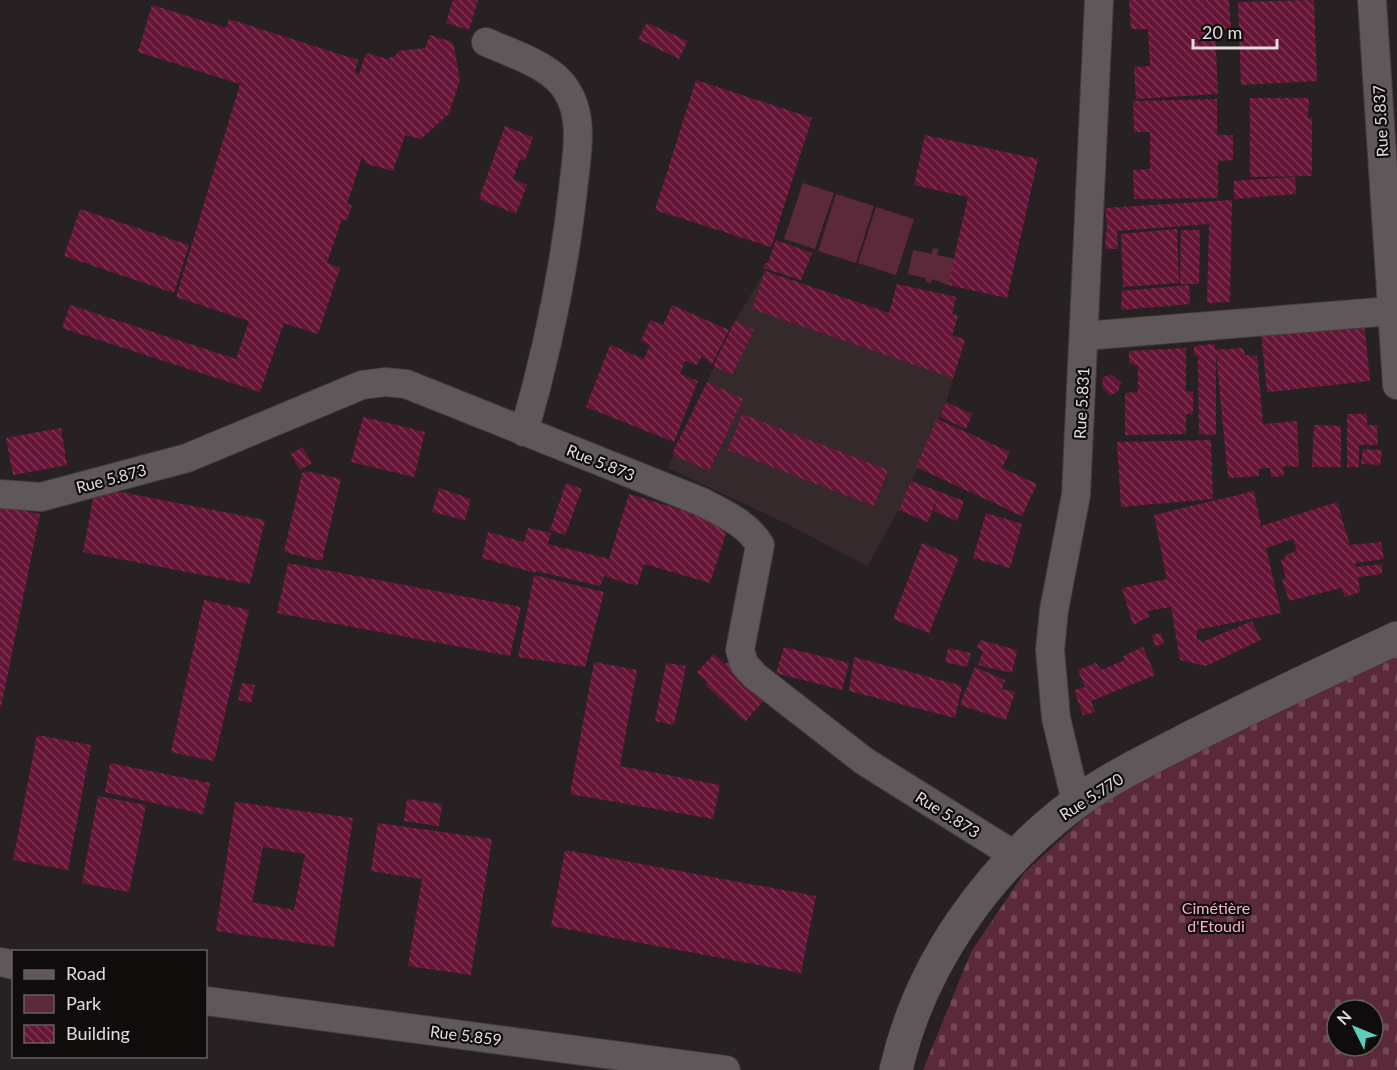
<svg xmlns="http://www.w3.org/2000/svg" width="1397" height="1070" font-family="Lato,sans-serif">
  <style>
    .built { fill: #36292c }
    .green { fill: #5b293a }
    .cemetery { fill: url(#cemetery-stones); fill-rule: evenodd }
    .building { fill: url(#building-back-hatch); fill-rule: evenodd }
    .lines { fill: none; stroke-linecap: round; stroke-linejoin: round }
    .minor-casing { stroke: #423d3e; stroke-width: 30 }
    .secondary-casing { stroke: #423d3e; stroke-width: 34 }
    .minor { stroke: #5f5759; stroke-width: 28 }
    .secondary { stroke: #5f5759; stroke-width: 33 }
    .labels { text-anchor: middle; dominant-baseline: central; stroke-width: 4.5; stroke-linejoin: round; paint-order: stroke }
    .street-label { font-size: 16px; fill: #e1dcdd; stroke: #0f0c0c }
    .park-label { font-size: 16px; fill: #f8afc4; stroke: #0f0c0c }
  </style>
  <defs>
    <pattern id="cemetery-stones" width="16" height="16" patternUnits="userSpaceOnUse" patternTransform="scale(1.5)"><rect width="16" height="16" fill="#5b293a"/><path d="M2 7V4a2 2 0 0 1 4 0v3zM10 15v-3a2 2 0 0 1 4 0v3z" fill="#724756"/></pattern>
    <pattern id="building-back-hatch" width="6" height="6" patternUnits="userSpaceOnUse" patternTransform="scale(1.5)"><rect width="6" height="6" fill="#671537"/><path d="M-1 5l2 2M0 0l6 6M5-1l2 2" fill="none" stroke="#7c3654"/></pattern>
  </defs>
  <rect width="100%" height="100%" fill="#282123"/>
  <path class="built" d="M765 271 889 313 897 284 956 297 952 314 958 316 952 335 965 340 946 402 899 510 867 566 783 522 668 468 735 321Z"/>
  <path class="green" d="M803 183 834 193 815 249 784 239Z
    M836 194 874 206 856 263 818 251Z
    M876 207 914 219 896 275 858 263Z
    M933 248 939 249 937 255 956 259 948 285 932 279 931 283 926 282V278L908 274 913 250 932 254Z"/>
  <path class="cemetery" d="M1397 651V1070H923L971 952 1024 873 1095 808 1281 701ZM1337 1010H1373V1046H1337Z"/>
  <path class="building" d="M453 0H478L469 30 446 23Z
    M1129 0H1229L1231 29 1215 30 1218 94 1136 99 1134 67 1150 66 1148 29H1131Z
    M1314 0 1317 81 1241 85 1238 2Z
    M152 5 226 28 229 19 358 60 355 72 359 74 366 53 387 59 396 55 398 51 425 48 430 35 453 42 460 80 449 114 421 139 405 135 393 171 367 164 362 157 347 204 352 205 347 220 342 219 327 263 340 268 318 334 284 323 260 392 62 328 70 305 236 359 249 321 176 297 240 84 138 52Z
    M647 23 688 41 679 59 638 39Z
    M696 80 812 118 771 247 655 210Z
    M1250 98H1309L1308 118H1312V176L1250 177Z
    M1217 99V135H1233V160L1218 161V198L1134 199 1133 170 1150 169V132H1134L1133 101Z
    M505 126 533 137 525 161 520 159 513 179 527 185 516 214 479 199Z
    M925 135 1038 159 1007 298 948 285 968 197 914 185Z
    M1295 177 1296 194 1234 199V181Z
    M1232 200 1230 302 1207 303 1209 224 1117 231 1118 249H1105L1107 224 1105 208Z
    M80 209 189 245 174 293 64 256Z
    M1177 229 1179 283 1123 287 1121 234Z
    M1181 230H1200L1199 284H1180Z
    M776 240 812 253 801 280 763 268 765 263H768Z
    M765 271 889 313 897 284 956 297 952 314 958 316 952 335 965 340 953 378 752 309Z
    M1189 285 1190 304 1121 310 1122 291Z
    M672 305 729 330 712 364 702 356 697 365 685 361 680 374 698 381 674 442 586 407 610 345 644 359 650 345 641 341 650 320 663 325Z
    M735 321 754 330 732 375 713 366Z
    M1364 322 1370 381 1267 392 1261 333Z
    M1215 344V350L1243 348 1245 355 1257 356 1263 424 1297 421 1299 467 1283 466 1284 476 1271 477 1270 468H1266L1259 469V476L1228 478 1216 352V435L1199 434 1198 356H1194V346Z
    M1186 348V391L1193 392V414H1186V434L1125 435V393L1138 392V366L1129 363V351Z
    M1111 374 1121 383 1118 392 1110 395 1103 389 1102 378Z
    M707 382 743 399 709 471 672 454Z
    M946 402 972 414 966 429 940 417Z
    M742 414 888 470 874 506 728 450Z
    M1347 414H1367V425H1377L1378 445H1359V467H1347Z
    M363 417 425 432 414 477 351 462Z
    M937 419 1010 452 1002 468 1037 484 1022 516 916 467Z
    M1314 425 1341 426V467H1312Z
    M61 428 67 465 13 475 6 438Z
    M1211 440 1213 499 1121 507 1117 442Z
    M302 447 312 463 300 470 291 454Z
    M1363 449 1382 450 1380 465 1361 464Z
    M306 471 341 479 322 561 284 552 302 473Z
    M911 481 964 501 957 521 934 511 938 497 928 522 899 510Z
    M566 483 582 489 565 535 550 530Z
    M95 487 265 520 250 584 83 552Z
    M439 488 471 499 465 520 432 512Z
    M1254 491 1261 526 1337 502 1350 545 1381 542 1384 559 1355 563 1356 567 1382 564V574L1358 577 1360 592 1345 597 1341 588 1289 601 1282 579 1286 578 1281 560 1286 558 1285 555 1297 551 1293 539 1266 548 1281 613 1197 630V640L1200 639 1202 642 1252 621 1261 640 1206 666 1180 660 1171 607 1147 611 1150 616 1133 625 1122 588 1167 579 1154 515Z
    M629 494 729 524 710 583 644 564 637 586 604 576 600 586 536 571 535 573 482 558 488 532 524 542 528 528 551 533 548 544 609 559Z
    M0 506 40 514 1 707H0Z
    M986 513 1022 524 1010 568 973 558Z
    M922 543 959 558 929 633 893 619Z
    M288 563 521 607 510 656 277 613Z
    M534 575 604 592 585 667 518 657Z
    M204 600 249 610 214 761 171 752Z
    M1161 633 1164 644 1155 646 1152 635Z
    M980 640 1017 650 1012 673 978 665 983 651 977 648Z
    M784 647 849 663 842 690 776 673Z
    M1143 647 1155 675 1091 701 1095 712 1083 715 1074 690 1085 687 1078 670 1096 663 1101 670 1125 660 1123 656Z
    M948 648 971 653 967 667 945 662Z
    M714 654 725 664 728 662 766 698 745 722 705 684 708 682 697 672Z
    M854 657 962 686 955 718 849 691Z
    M594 662 637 670 620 766 720 785 713 819 570 794Z
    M666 663 686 666 674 725 655 721Z
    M975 667 1005 680 1002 689 1015 692 1006 720 960 705Z
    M242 683 255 685 251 703 238 700Z
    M37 735 91 745 68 870 13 860Z
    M110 763 210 783 203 814 105 792Z
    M98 796 146 805 129 892 82 883Z
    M407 799 442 804 439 826 404 821Z
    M235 802 353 818 334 947 216 931ZM263 847 305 854 294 910 252 902Z
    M378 823 492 839 471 975 408 966 422 879 371 871Z
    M565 850 816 896 801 973 551 926Z"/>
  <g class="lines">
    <g class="minor-casing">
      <path id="minor" d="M1372 0 1397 385
        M486 42C512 54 552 65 567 91 585 119 576 159 573 190 564 272 547 352 524 432
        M1084 336 1391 311
        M0 494 41 497 187 458 362 385 385 382 406 384 702 502C724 514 747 523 760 545L740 650 744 664 755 676 864 761 1014 855
        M1076 802 1056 718 1050 650 1054 610 1076 495 1099 0
        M0 962 14 965
        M206 1001 726 1070"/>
    </g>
    <g class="secondary-casing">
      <path id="secondary" d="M896 1070C920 964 988 869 1074 804 1106 780 1145 761 1180 743 1251 706 1324 672 1397 638"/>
    </g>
    <use href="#minor" class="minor"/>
    <use href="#secondary" class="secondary"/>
  </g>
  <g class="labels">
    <g class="street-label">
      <text transform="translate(1380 121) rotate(-93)">Rue 5.837</text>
      <text transform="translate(1081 403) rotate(-87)">Rue 5.831</text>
      <text transform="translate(601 462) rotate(22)">Rue 5.873</text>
      <text transform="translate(111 478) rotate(-15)">Rue 5.873</text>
      <text transform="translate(1091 796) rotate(-33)">Rue 5.770</text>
      <text transform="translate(948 814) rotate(32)">Rue 5.873</text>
      <text transform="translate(466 1035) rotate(7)">Rue 5.859</text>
    </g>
    <g class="park-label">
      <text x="1216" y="907">Cimétière<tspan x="1216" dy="18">d'Etoudi</tspan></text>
    </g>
  </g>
  <rect x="12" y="950" width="195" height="108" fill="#0f0c0c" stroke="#635f60" stroke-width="1.5"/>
  <rect x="24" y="970" width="30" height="9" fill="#5f5759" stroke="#635f60" stroke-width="1.5"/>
  <text x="66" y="980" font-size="18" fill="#e1dcdd">Road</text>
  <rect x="24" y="995" width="30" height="18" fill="#5b293a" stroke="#635f60" stroke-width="1.5"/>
  <text x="66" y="1010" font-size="18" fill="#e1dcdd">Park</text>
  <rect x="24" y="1025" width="30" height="18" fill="url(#building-back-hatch)" stroke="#635f60" stroke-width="1.5"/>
  <text x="66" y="1040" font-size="18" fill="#e1dcdd">Building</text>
  <g transform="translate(1355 1028) rotate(313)"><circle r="28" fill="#0f0c0c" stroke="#635f60" stroke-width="1.5"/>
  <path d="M0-4.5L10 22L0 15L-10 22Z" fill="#5ccebb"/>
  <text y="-9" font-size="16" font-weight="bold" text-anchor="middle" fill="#e1dcdd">N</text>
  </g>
  <path d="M1193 39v9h84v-9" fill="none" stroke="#e1dcdd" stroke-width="3"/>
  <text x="1202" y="39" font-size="18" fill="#e1dcdd" stroke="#0f0c0c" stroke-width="4.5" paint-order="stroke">20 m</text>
</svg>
